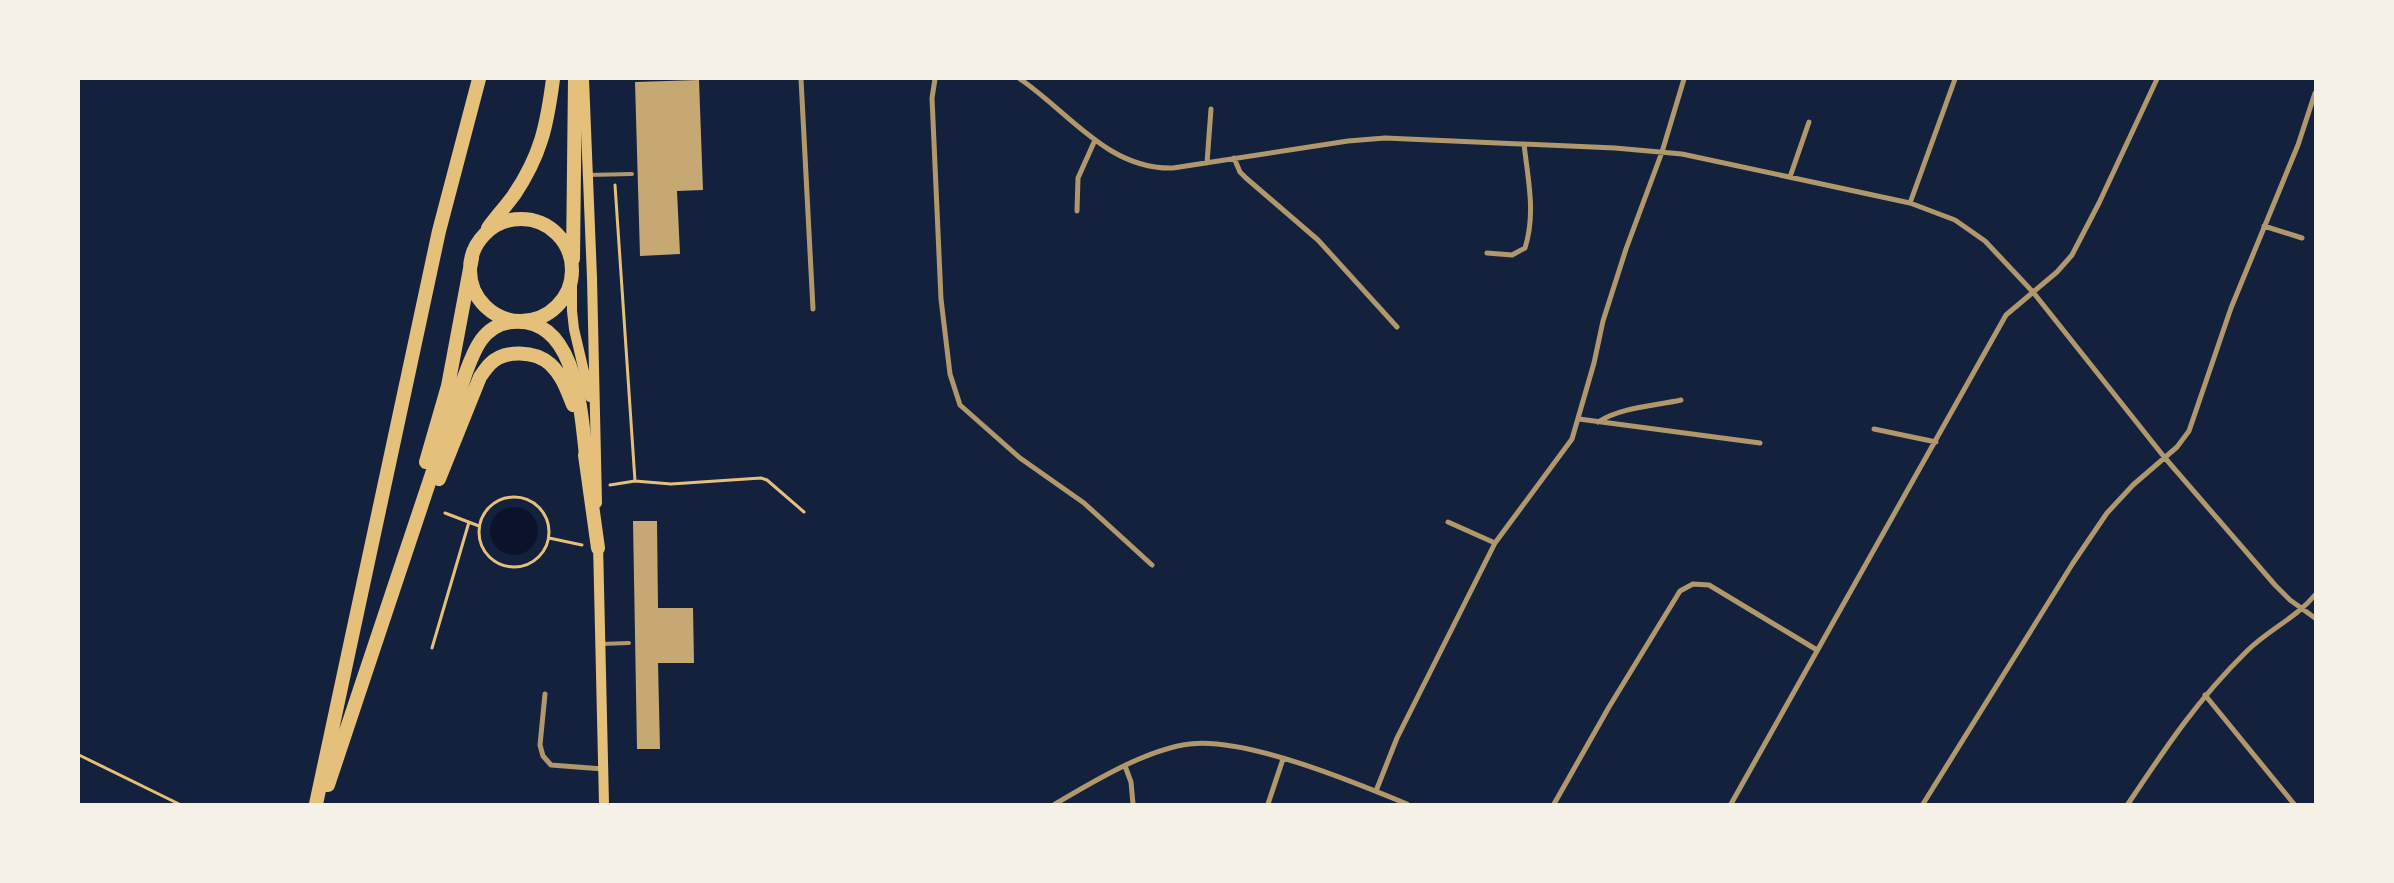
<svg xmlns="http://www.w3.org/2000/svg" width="2394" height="883" font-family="Karla,sans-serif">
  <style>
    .water { fill: #0b132b }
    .building { fill: #c6a872 }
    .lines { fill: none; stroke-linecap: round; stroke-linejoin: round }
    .path { stroke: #e5c07b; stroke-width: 3 }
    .service { stroke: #b1986c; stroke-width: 4 }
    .minor { stroke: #b1986c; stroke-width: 5 }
    .secondary { stroke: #e5c07b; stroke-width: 10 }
    .trunk { stroke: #e5c07b; stroke-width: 14 }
  </style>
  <rect width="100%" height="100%" fill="#14213d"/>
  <path class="water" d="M490 531a24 24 0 1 1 48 0a24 24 0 1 1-48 0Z"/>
  <path class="building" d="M699 80 703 190 677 191 680 254 640 256 635 82Z
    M633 521H657L658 608H693L694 663H658L660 749H637Z"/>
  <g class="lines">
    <path class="path" d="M615 185 635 481
      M610 485 635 481 671 484 761 478 767 480 804 512
      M479 532a35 35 0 1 1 70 0a35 35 0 1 1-70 0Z
      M445 513 479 526
      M549 538 582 545
      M432 648 469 522
      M79 755 179 804"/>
    <path class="service" d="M588 175 632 174
      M601 644 629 643"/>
    <path class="minor" d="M801 79 813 309
      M935 79 932 98 941 299 950 374 960 405 1020 458 1084 503 1152 565
      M1020 79C1069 112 1108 170 1173 168L1348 141 1385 138 1615 148 1682 154 1910 203 1955 220 1985 241 2033 292 2165 458 2275 585 2290 600 2315 618
      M1234 158 1240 172 1246 178 1318 240 1397 327
      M1207 163 1211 109
      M1790 177 1809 122
      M1910 203 1955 79
      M1077 211 1078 178 1095 140
      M2264 226 2302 238
      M1487 253 1512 255 1525 248C1536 213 1528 180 1524 144
      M1579 419 1760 443
      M1598 422C1621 407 1654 406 1681 400
      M1874 429 1936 442
      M1448 522 1495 543
      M545 694 540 745 543 756 551 765 603 769
      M2205 695 2294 804
      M1125 766 1131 782 1133 804
      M1376 791 1397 738 1495 543 1572 439 1594 363 1603 321 1626 249 1662 152 1684 79
      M1055 804C1092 782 1147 749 1190 744 1245 737 1354 782 1407 804
      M1268 804 1283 759
      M1554 804 1609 707 1680 591 1693 584 1709 585 1817 650
      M1731 804 2006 315 2057 272 2072 255 2099 203 2157 79
      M1923 804 2073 563 2107 513 2133 485 2177 447 2189 431 2231 308 2298 145 2315 93
      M2128 804C2166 747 2198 699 2247 651 2268 630 2296 618 2315 595"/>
    <path class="secondary" d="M584 79 592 278 597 503
      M572 275V311L574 329 590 397
      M598 543 604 804"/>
    <path class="trunk" d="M470 270a51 51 0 1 1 102 0a51 51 0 1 1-102 0Z
      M488 228C496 217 506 206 514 195 541 155 547 125 553 79
      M573 259 575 79
      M585 455 598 548
      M426 462 448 386 472 258
      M439 479 480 377C483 373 486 368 490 364 505 349 535 351 550 364 562 375 567 390 573 405
      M328 785 465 375C474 350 483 325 512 322 579 315 581 418 587 464
      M316 804 439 231 479 79"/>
  </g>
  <rect width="2394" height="883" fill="none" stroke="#f6f1e7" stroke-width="160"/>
</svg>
